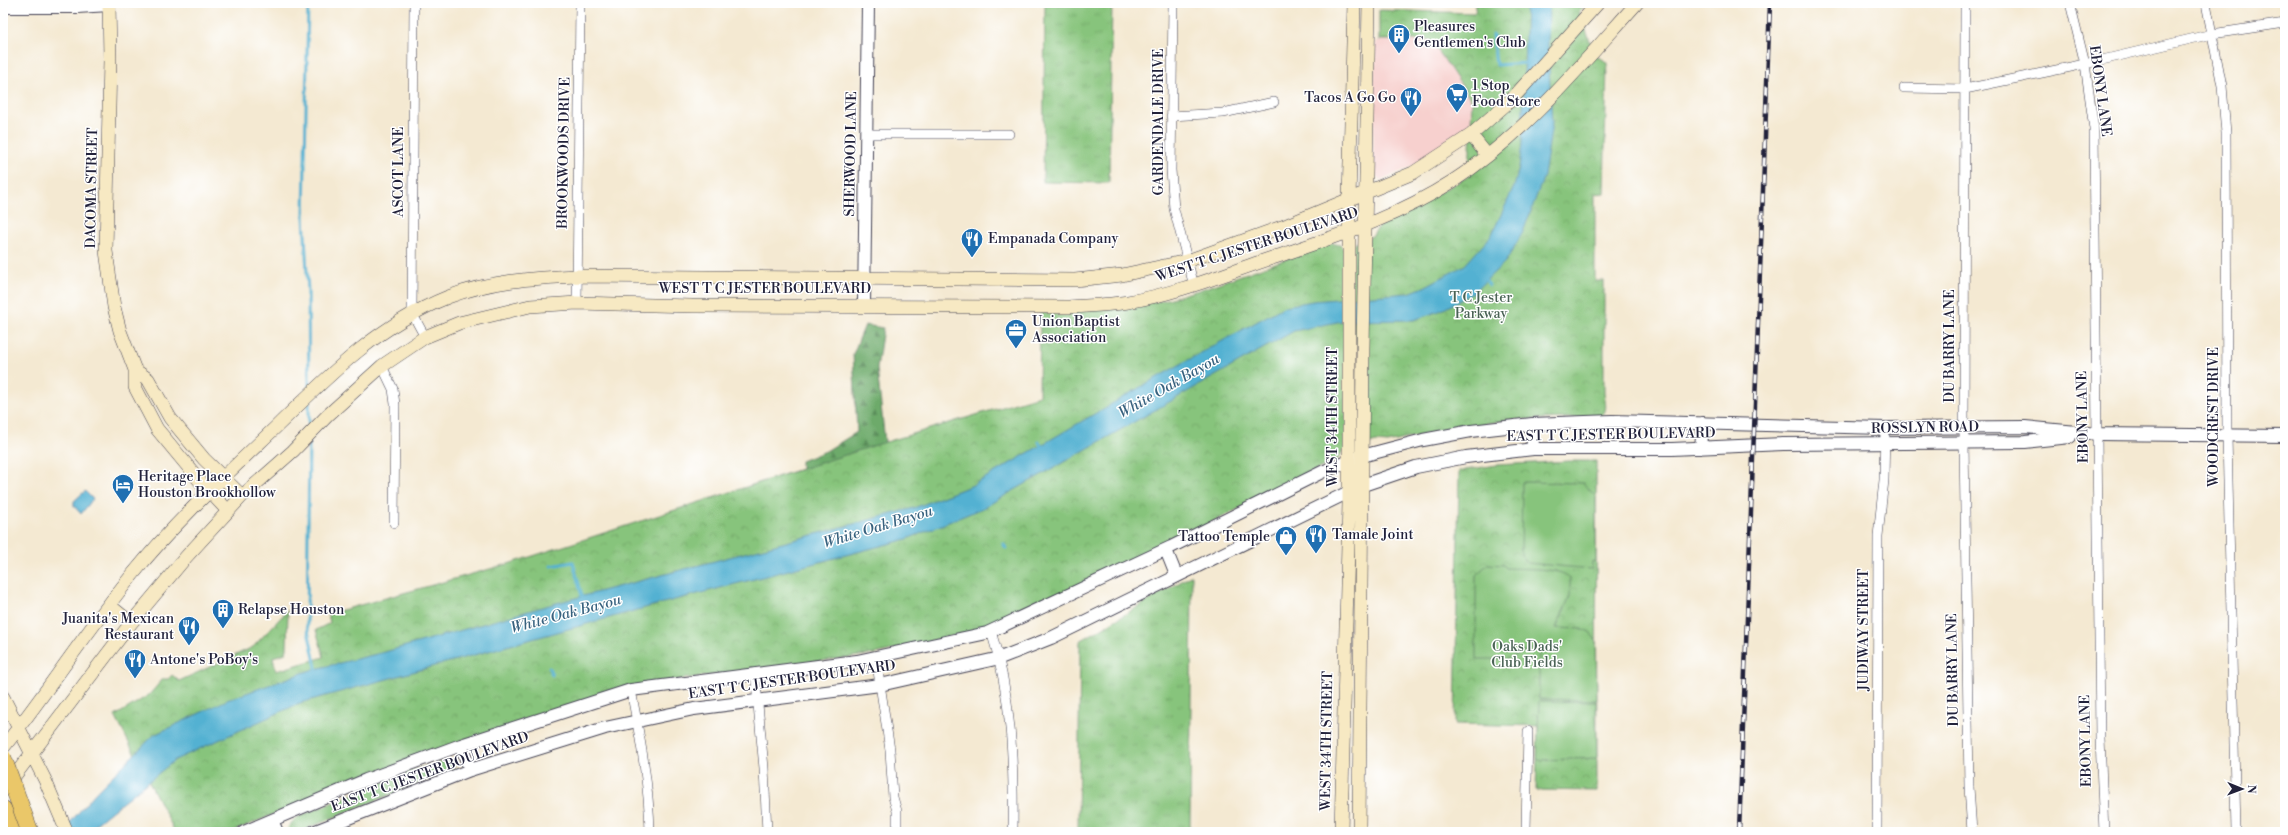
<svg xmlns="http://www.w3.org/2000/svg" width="2288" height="835" font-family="'Libre Bodoni',serif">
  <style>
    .built { fill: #f7d0ce }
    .grass { fill: url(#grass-tufts); stroke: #54735b }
    .forest { fill: url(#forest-firs); stroke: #486653 }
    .park { fill: url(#park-crowns); stroke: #54735b }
    .pitch { fill: #87c47b; stroke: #54735b }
    .water { fill: #53b1d2; stroke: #3a6a86 }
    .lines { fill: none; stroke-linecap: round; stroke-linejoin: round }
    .stream { stroke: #53b1d2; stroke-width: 3 }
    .minor-casing { stroke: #424052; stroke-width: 10 }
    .tertiary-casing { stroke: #424052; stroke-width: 14 }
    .secondary-casing { stroke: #424052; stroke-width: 14 }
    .motorway-casing { stroke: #424052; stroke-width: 18 }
    .minor { stroke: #fff; stroke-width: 9 }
    .tertiary { stroke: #fff; stroke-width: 12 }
    .secondary { stroke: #f7e9c3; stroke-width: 13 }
    .motorway { stroke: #eac769; stroke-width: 17 }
    .rail-casing { stroke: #22223b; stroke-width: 4.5 }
    .rail { stroke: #fff; stroke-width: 3; stroke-dasharray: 9; stroke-linecap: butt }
    .motorway-bridge-casing { stroke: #424052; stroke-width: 18; stroke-linecap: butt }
    .motorway-bridge { stroke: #eac769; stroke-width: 17 }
    .labels { text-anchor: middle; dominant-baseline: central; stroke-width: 3; stroke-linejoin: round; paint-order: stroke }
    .poi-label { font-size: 14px; fill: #22223b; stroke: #fff; text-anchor: start }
    .street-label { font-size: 14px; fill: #22223b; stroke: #fff }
    .park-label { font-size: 14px; fill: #4a6355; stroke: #fff }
    .water-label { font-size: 15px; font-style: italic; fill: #38627f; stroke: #fff }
  </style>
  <defs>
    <pattern id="grass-tufts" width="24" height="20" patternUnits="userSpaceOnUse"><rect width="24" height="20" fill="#87c47b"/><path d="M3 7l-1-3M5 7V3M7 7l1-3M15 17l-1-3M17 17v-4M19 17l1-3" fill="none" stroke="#74a86b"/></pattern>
    <pattern id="forest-firs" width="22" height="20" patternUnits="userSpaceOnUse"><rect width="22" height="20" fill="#6daa6b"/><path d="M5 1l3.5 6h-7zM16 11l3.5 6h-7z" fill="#598a59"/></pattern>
    <pattern id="park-crowns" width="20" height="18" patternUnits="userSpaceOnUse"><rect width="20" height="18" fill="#87c47b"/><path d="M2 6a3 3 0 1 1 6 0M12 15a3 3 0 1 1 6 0" fill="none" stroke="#74a86b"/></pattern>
  </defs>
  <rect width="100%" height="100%" fill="#fff"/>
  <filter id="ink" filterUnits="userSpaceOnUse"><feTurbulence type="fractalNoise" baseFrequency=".025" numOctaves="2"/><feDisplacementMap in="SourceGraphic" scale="8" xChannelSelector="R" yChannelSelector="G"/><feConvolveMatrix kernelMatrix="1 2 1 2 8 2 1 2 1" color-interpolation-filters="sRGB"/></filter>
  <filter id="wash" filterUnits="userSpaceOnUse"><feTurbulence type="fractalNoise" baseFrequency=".012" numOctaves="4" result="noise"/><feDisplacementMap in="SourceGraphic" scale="16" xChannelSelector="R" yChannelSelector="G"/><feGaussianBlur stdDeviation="0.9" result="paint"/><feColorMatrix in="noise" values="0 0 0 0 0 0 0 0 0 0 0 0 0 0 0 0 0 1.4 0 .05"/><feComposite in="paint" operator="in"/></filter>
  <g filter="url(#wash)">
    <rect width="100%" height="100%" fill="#f4e9d2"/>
    <path class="built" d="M1375 41H1431L1472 101 1471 130 1422 162 1381 180 1373 174Z"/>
    <path class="grass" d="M1045 3H1112L1109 183 1043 182Z
      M1192 575 1190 832H1078L1080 641Z
      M449 760 458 761 451 770 303 830H289L288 827 296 818 314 810 413 770Z"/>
    <path class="forest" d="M865 325 883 328 877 368 885 442 891 444 707 500 801 469V461L826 451 857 432 853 354Z"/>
    <path class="park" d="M1476 3H1587L1579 12 1596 57 1599 56 1607 63 1604 193 1595 194V281H1604V393C1605 403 1609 412 1599 417L1508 420 1443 430 1388 443 1376 442 1342 452 1338 459 1059 599 983 629 875 654 675 680 352 782 231 832H175L115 716 149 695 163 679H168L172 675 179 681 253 647 288 610 287 649 286 653 273 657 276 671 324 657 316 630 330 623 328 614 508 564 876 445 1039 396 1040 313 1161 301 1199 290 1332 243 1340 245 1343 249 1372 236 1380 225 1469 176 1472 101 1431 40H1379V10L1475 13Z
      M1569 461H1596L1597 791 1536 790 1538 726 1455 724 1459 471 1497 465Z"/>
    <path class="pitch" d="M1522 482 1583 483 1596 497V562L1592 561V569L1527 563 1521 555Z
      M1488 564 1504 565 1506 568C1523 569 1559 567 1570 578V596L1556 628 1583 629 1590 632 1596 641 1597 700 1539 699V646L1507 659H1476V575Z
      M1539 701 1596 702 1597 758 1542 760 1537 758Z"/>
    <path class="water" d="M1526 3H1549L1548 46 1552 124 1544 176 1523 232 1506 261 1473 293 1442 310 1414 320 1342 321 1294 331 983 508 907 539 663 603 300 703 175 760 96 824 89 832H62L95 793 154 735 227 700 311 670 385 652 553 604 914 508 973 485 1156 378 1285 306 1313 301 1409 293 1424 287 1465 265 1491 236 1514 187 1519 168 1522 143Z
      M85 491 93 499 81 514 74 506V501Z"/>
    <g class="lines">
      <path class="stream" d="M308 3 304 216 308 292 309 389
        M1493 35 1496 65 1527 63
        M1484 278 1489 285
        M309 401V429
        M309 441 307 626 317 672
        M1039 442 1042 449
        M1003 544 1006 548
        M551 566 573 562 583 600
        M549 668 552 675"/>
    </g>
  </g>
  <g filter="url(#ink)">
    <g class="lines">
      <g class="minor-casing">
        <path id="minor" d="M414 3 412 313 425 337
          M1173 3 1171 170 1174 209 1194 286
          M1965 3 1964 442 1969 787 1972 832
          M2070 3 2085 64 2094 129 2100 739 2104 832
          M2206 3 2222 86 2226 133 2227 436 2236 832
          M1904 88 1965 89 2085 64 2212 34 2285 23
          M1171 116 1223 113 1274 102
          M866 134H1009
          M577 303 580 3
          M382 366 393 389 395 404 394 523
          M991 631C1012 696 1014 764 1013 832
          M876 658 890 750 893 797 897 811V832
          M755 673 764 768 767 832
          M631 690C640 738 649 783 650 832
          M1526 832 1528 731
          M1877 832 1878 536 1884 480 1885 428"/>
      </g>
      <g class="tertiary-casing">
        <path id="tertiary" d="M3 7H77L109 5
          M864 305 868 3
          M1532 424 1533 449
          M1701 448 1703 423
          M1166 550 1176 575
          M461 745 470 770
          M272 820 277 832
          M244 832 366 780 461 745 631 690 857 661 987 633 1171 547 1322 472 1362 456 1423 440 1471 431 1532 424 1612 421 1885 428 2025 427 2098 434 2285 436
          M313 832 470 770 605 728 694 709 880 685 1000 658 1051 638 1363 485 1416 467 1466 457 1533 449H1672L1783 444 2025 442 2070 437"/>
      </g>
      <g class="secondary-casing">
        <path id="secondary" d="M109 3 110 59 106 251 114 307 120 331 135 370V387L157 429 200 481 228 511
          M1471 135 1487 155
          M135 370 148 379 170 418 204 459 242 496
          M109 605 131 623
          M3 697 45 780 67 832
          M3 748C48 691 87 630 133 574 176 521 227 474 276 427 329 375 378 325 448 297 489 281 533 278 577 276L1075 280 1122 275 1187 261 1287 225 1413 173 1471 135 1512 99 1598 3
          M3 791 131 623 186 557 242 496 293 451 328 415 382 366 425 337 459 323 530 306 577 303 692 306 1069 307C1088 306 1109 305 1128 302 1180 293 1229 272 1278 256 1340 235 1397 217 1453 181 1524 135 1581 65 1637 3
          M1341 832 1349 502V200L1354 3
          M1359 832 1363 348 1369 3"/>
      </g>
      <g class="motorway-casing">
        <path id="motorway" d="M3 809 14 832"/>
      </g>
      <use href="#minor" class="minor"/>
      <use href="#tertiary" class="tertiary"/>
      <use href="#secondary" class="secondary"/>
      <use href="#motorway" class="motorway"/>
      <g class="rail-casing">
        <path id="rail" d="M1739 832 1770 3"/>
      </g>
      <use href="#rail" class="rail"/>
      <g class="motorway-bridge-casing">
        <path id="motorway-bridge" d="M3 758 30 832"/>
      </g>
      <use href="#motorway-bridge" class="motorway-bridge"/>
    </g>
  </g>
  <defs>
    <g id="building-pin" transform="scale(1.15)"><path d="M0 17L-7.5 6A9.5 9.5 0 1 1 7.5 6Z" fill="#1f6fb2" stroke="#fff"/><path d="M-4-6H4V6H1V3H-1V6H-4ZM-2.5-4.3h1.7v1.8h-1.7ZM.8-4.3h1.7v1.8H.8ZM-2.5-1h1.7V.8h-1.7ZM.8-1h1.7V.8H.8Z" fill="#fff"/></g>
    <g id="supermarket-pin" transform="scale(1.15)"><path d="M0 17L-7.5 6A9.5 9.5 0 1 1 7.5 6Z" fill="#1f6fb2" stroke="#fff"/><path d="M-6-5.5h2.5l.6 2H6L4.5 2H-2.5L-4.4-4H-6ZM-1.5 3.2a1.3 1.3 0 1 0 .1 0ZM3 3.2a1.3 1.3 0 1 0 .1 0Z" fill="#fff"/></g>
    <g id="restaurant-pin" transform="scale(1.15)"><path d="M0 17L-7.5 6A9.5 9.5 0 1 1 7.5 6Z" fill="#1f6fb2" stroke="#fff"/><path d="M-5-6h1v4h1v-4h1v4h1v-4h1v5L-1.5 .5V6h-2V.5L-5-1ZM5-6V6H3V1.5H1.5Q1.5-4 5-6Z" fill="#fff"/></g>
    <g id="office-pin" transform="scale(1.15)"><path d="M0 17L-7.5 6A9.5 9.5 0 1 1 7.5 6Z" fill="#1f6fb2" stroke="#fff"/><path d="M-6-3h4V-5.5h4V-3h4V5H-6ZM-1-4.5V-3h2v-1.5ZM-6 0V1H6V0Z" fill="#fff"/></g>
    <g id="hotel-pin" transform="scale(1.15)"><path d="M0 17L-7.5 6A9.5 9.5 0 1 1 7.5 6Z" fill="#1f6fb2" stroke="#fff"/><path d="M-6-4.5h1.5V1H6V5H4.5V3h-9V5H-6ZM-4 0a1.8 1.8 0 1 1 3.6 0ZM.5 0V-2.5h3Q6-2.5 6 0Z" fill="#fff"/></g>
    <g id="shop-pin" transform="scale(1.15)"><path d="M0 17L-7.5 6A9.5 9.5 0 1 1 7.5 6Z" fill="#1f6fb2" stroke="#fff"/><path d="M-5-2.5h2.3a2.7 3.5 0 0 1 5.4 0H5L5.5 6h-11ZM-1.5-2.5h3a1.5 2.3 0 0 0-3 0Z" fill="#fff"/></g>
  </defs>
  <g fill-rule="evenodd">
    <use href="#building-pin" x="1399" y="35"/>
    <use href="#supermarket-pin" x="1457" y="94"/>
    <use href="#restaurant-pin" x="1411" y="98"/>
    <use href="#restaurant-pin" x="972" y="239"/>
    <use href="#office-pin" x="1016" y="330"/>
    <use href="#hotel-pin" x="123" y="485"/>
    <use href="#restaurant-pin" x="1316" y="535"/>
    <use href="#shop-pin" x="1286" y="537"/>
    <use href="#building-pin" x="223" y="610"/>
    <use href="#restaurant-pin" x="189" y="627"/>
    <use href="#restaurant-pin" x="135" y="660"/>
  </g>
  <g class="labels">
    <g class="poi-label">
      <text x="1414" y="27">Pleasures<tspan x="1414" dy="16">Gentlemen's Club</tspan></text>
      <text x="1472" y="86">1 Stop<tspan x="1472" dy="16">Food Store</tspan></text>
      <text x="1396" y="98" text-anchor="end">Tacos A Go Go</text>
      <text x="988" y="239">Empanada Company</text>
      <text x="1032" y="322">Union Baptist<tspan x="1032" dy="16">Association</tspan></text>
      <text x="138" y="477">Heritage Place<tspan x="138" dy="16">Houston Brookhollow</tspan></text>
      <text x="1332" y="535">Tamale Joint</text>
      <text x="1270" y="537" text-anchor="end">Tattoo Temple</text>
      <text x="238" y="610">Relapse Houston</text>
      <text x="174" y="619" text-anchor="end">Juanita's Mexican<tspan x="174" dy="16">Restaurant</tspan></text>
      <text x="150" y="660">Antone's PoBoy's</text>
    </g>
    <g class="street-label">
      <text transform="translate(2100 91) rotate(82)">EBONY LANE</text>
      <text transform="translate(1159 122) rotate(-90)">GARDENDALE DRIVE</text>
      <text transform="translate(564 153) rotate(-89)">BROOKWOODS DRIVE</text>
      <text transform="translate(851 154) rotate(-89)">SHERWOOD LANE</text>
      <text transform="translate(399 172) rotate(-90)">ASCOT LANE</text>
      <text transform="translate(92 188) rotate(-89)">DACOMA STREET</text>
      <text transform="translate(1257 245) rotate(-18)">WEST T C JESTER BOULEVARD</text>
      <text x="765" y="289">WEST T C JESTER BOULEVARD</text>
      <text transform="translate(1950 346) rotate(-90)">DU BARRY LANE</text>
      <text transform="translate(1333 417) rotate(-90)">WEST 34TH STREET</text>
      <text transform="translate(2083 417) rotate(-91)">EBONY LANE</text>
      <text transform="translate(2214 417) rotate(-90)">WOODCREST DRIVE</text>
      <text transform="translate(1925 428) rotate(-1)">ROSSLYN ROAD</text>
      <text transform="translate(1611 435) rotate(-1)">EAST T C JESTER BOULEVARD</text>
      <text transform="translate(1864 630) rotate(-90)">JUDIWAY STREET</text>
      <text transform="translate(1953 670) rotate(-91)">DU BARRY LANE</text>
      <text transform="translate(792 680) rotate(-8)">EAST T C JESTER BOULEVARD</text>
      <text transform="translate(1327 741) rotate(-89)">WEST 34TH STREET</text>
      <text transform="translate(2086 741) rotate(-91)">EBONY LANE</text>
      <text transform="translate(430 772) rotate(-20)">EAST T C JESTER BOULEVARD</text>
    </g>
    <g class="park-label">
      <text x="1481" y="298">T C Jester<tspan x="1481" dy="16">Parkway</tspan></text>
      <text x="1527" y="647">Oaks Dads'<tspan x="1527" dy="16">Club Fields</tspan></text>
    </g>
    <g class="water-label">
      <text transform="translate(1169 386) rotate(-30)">White Oak Bayou</text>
      <text transform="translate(878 527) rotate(-17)">White Oak Bayou</text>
      <text transform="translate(566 614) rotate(-15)">White Oak Bayou</text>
    </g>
  </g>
  <rect width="2288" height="835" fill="none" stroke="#fff" stroke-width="16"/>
  <g transform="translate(2242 789) rotate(91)" stroke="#ffffff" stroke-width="3" paint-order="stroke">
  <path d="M0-3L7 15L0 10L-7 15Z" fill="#22223b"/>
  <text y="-6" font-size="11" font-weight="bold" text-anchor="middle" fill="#22223b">N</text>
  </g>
</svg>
